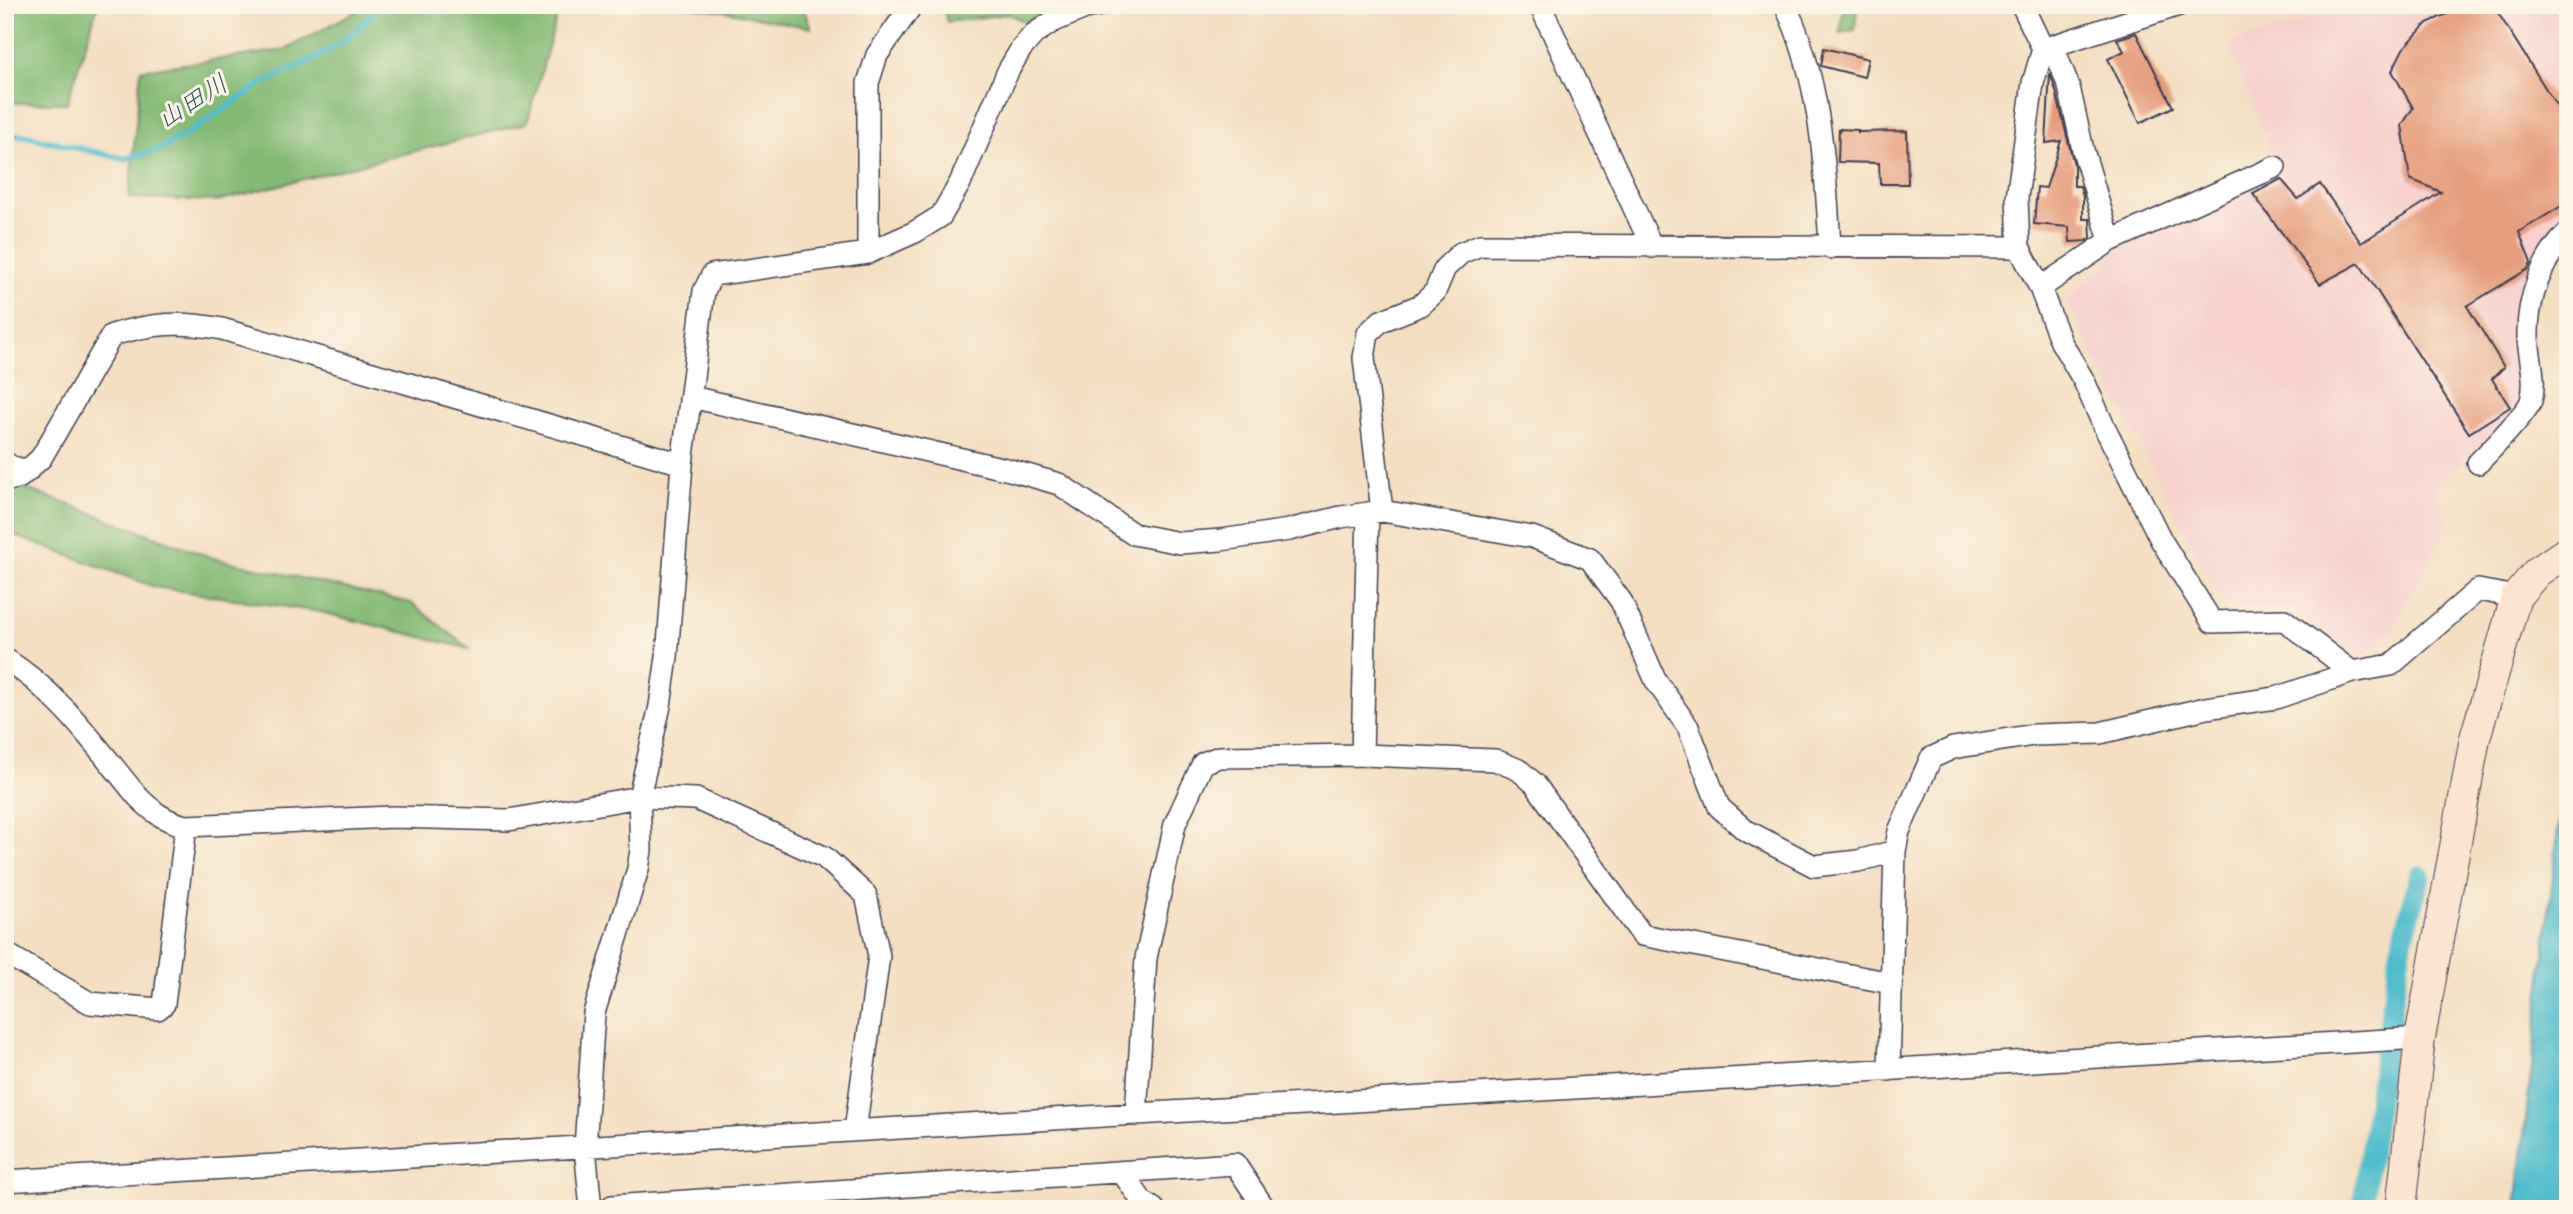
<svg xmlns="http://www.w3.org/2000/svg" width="2573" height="1214" font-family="Dekko,'Klee One',sans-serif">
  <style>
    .built { fill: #f7d0cf }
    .forest { fill: #83b975; stroke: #526e58; stroke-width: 2 }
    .water { fill: #50bccc; stroke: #396f84; stroke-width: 2 }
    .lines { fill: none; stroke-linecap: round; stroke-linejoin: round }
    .stream { stroke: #50bccc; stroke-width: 6 }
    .canal { stroke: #50bccc; stroke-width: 21 }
    .building { fill: #e69d7e }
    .street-casing { stroke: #413e4f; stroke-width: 24 }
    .secondary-casing { stroke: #413e4f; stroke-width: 32 }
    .street { stroke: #fff; stroke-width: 21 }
    .secondary { stroke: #fde4d0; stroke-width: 30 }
    .labels { text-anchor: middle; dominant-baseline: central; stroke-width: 6; stroke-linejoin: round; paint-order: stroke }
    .water-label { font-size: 26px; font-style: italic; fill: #32586e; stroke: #fcf5e5 }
  </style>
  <rect width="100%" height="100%" fill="#fcf5e5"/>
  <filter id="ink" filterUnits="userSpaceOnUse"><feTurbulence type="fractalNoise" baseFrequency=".0143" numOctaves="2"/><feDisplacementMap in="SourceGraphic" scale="14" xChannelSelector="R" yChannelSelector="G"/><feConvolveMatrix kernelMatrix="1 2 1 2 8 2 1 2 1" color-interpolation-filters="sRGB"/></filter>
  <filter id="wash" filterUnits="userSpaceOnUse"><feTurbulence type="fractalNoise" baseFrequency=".00686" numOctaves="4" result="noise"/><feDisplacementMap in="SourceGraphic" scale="28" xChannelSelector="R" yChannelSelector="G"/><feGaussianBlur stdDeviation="1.57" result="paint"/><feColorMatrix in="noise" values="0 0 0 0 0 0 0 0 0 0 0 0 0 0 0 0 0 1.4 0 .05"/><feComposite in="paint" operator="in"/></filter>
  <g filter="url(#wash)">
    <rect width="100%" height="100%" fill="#f3dec1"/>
    <path class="built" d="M2355 5H2568V222L2542 253 2523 289 2518 349 2519 401 2490 437 2434 487 2450 521 2393 630 2366 653 2334 642 2293 608 2224 605 2066 302 2116 252 2136 238 2277 174 2272 155 2229 43Z"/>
    <path class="forest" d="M5 5H98L67 103H5Z
      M367 5H560L527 123 217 201 129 198 141 70 285 50Z
      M676 5H802L811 28 725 11Z
      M942 5H1059L1026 22 1008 14 947 22Z
      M1844 5H1857L1855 30 1840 33Z
      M5 481 213 558 411 603 470 649 320 612 155 587 5 532Z"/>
    <path class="water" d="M2568 741V1209H2516Z"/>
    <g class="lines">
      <path class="stream" d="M5 136 22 135 125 159 157 150 186 135 261 84 329 51 351 35 380 5"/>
      <path class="canal" d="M2362 1209 2400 952 2420 876"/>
    </g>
    <g id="blocks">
      <path class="building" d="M2467 5H2493L2568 124V202L2519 232 2531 263 2528 269 2467 306 2504 367 2492 379 2510 407 2469 433 2359 263 2320 284 2253 194 2281 179 2298 199 2320 184 2361 243 2441 192 2410 179 2402 125 2413 108 2392 71 2403 49 2427 23Z
        M2136 33 2173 107 2140 123 2108 59 2124 51 2117 39Z
        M1824 48 1868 59 1864 77 1821 66Z
        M2050 73 2056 91 2074 165V186H2080L2083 196V219H2090L2091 238 2086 241 2070 242 2069 227 2034 224 2037 187 2046 188 2061 141 2046 143Z
        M1839 129 1858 130V132L1907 131 1908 184H1880L1879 163 1838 162Z"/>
    </g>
  </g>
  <g filter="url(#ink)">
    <use href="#blocks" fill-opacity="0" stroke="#413e4f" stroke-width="2"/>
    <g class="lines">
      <g class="street-casing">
        <path id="street" d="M1540 5 1652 247
          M1785 5C1820 76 1826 170 1830 248
          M2022 5 2043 49 2033 83 2017 198 2019 247 2040 288 2061 342 2084 381 2102 422 2161 540 2212 622 2284 620 2352 672 2391 665 2478 590 2516 597
          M2053 46 2069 87 2083 150 2110 241
          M2043 49 2179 5
          M868 253V83L877 55 912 5
          M2040 288 2110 241 2275 167
          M691 397 1010 470 1059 484 1133 534 1180 543 1221 540 1289 530 1341 517 1382 511 1532 537 1590 559 1621 601 1656 681 1688 727 1719 807 1745 830 1814 866 1858 861 1895 851 1899 831 1931 758 1953 748 2034 735 2100 733 2206 708 2276 698 2352 672
          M5 462 10 466 28 471
          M2478 463C2488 453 2528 411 2531 401 2537 380 2529 358 2528 337 2527 300 2542 258 2568 233
          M5 481 20 477 41 458 112 335C153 323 181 321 222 329L682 464
          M1382 511 1364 358 1368 333 1381 321 1421 305 1435 292 1445 268 1461 253 1480 245 2019 247
          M5 659C59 692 98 749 138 797 153 812 165 821 186 826L392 817 509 820 639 797 696 799 824 857 866 895 879 956 855 1131
          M1362 755 1368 513
          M5 953 90 1003 158 1009 164 1004 186 826
          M1889 1070 1895 851
          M1136 1115 1146 958 1175 824 1203 763 1219 757 1362 755 1495 760 1519 770 1535 784 1642 935 1891 983
          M1122 1172 1142 1201 1154 1209
          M5 1181 2420 1038
          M612 1206 1235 1164 1265 1209
          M591 1209 585 1148 594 1013 638 869 641 850 639 797 660 706 667 657 682 464 704 291 712 275 868 253 915 232 941 216 960 183 1008 71 1021 49 1034 34 1052 22 1085 8 1100 5"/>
      </g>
      <g class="secondary-casing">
        <path id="secondary" d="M2401 1209 2420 1038 2475 738 2516 597 2537 572 2568 551"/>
      </g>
      <use href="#street" class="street"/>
      <use href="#secondary" class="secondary"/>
    </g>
  </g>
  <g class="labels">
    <g class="water-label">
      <text transform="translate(194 104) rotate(-32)">山田川</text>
    </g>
  </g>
  <rect width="2573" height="1214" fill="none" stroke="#fcf5e5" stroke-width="28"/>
</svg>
